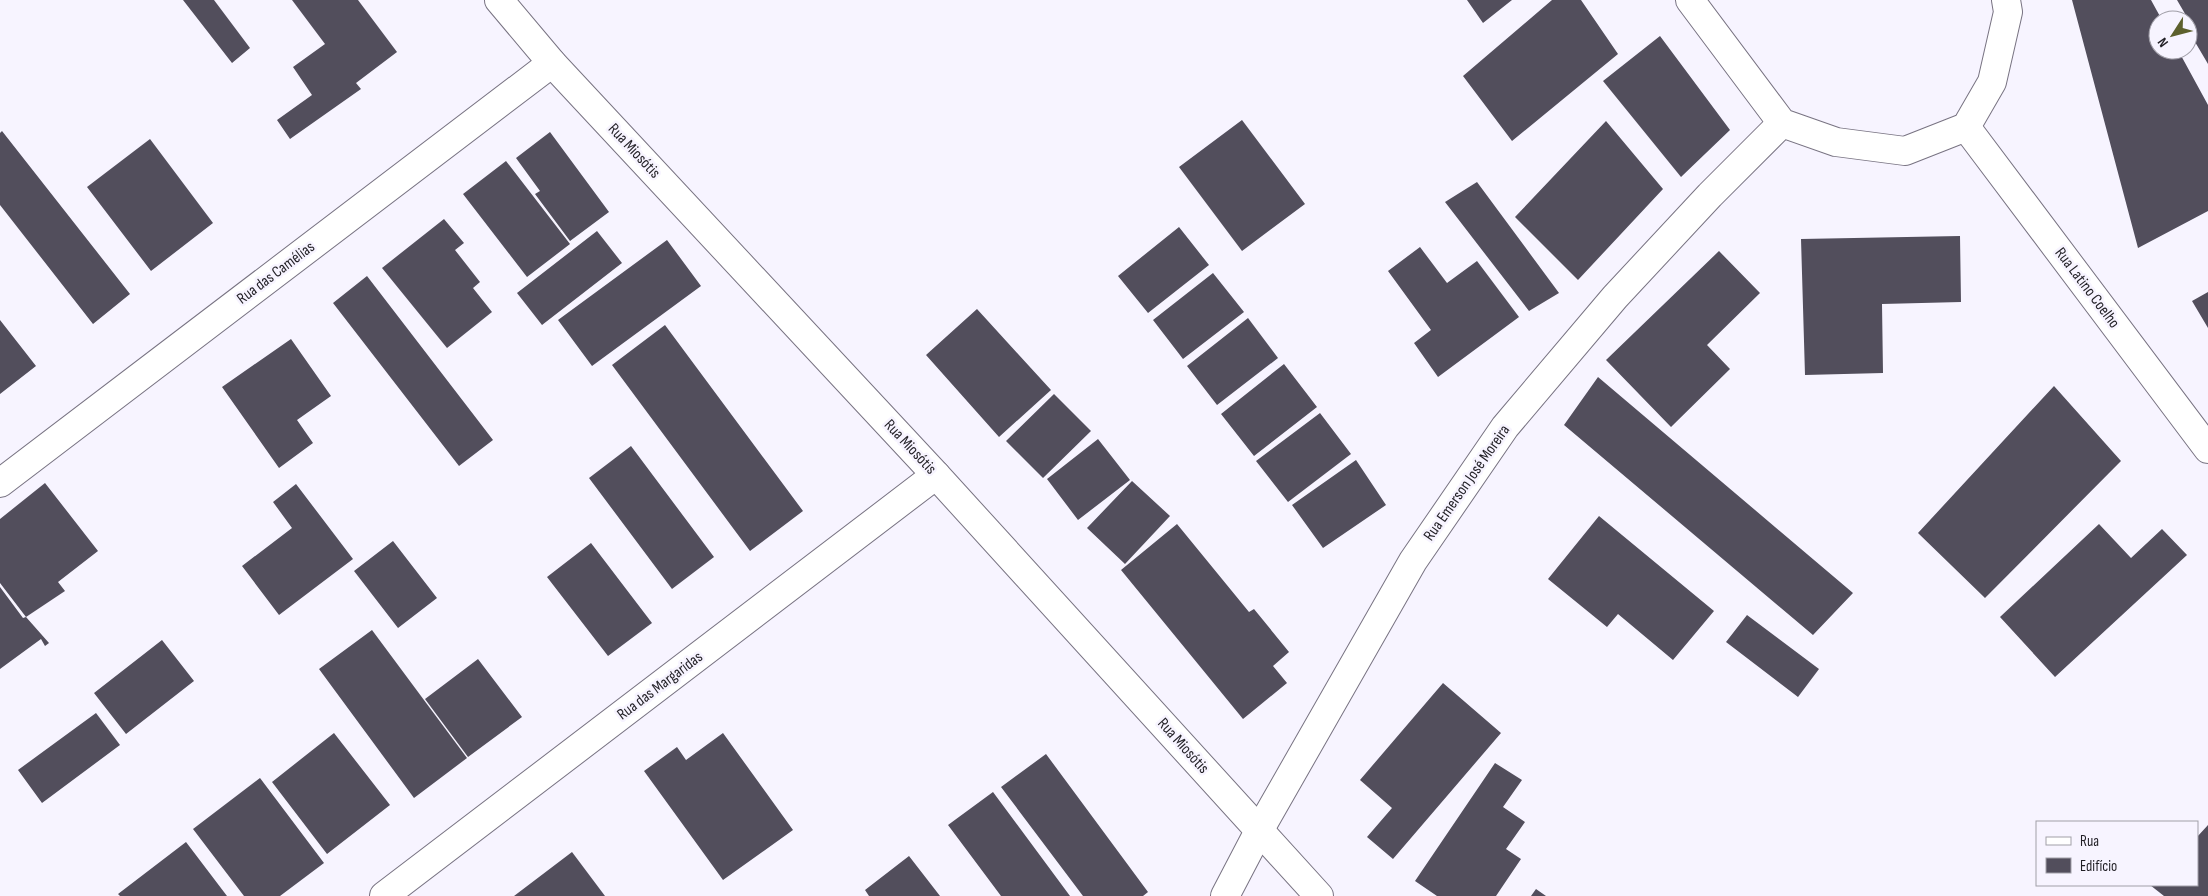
<svg xmlns="http://www.w3.org/2000/svg" width="2208" height="896" font-family="'Sofia Sans Condensed',sans-serif">
  <style>
    .building { fill: #524e5c }
    .lines { fill: none; stroke-linecap: round; stroke-linejoin: round }
    .minor-casing { stroke: #787382; stroke-width: 30 }
    .tertiary-casing { stroke: #787382; stroke-width: 30 }
    .minor { stroke: #fff; stroke-width: 28 }
    .tertiary { stroke: #fff; stroke-width: 28 }
    .labels { text-anchor: middle; dominant-baseline: central; stroke-width: 5; stroke-linejoin: round; paint-order: stroke }
    .street-label { font-size: 16px; fill: #211f25; stroke: #f7f4ff }
  </style>
  <rect width="100%" height="100%" fill="#f7f4ff"/>
  <path class="building" d="M183 0H214L250 48 232 63Z
    M292 0H358L397 52 356 83 361 89 290 139 277 120 312 95 293 67 325 44Z
    M1467 0H1512L1483 23Z
    M1552 0H1581L1618 54 1512 141 1463 76Z
    M2072 0H2151L2162 20H2158V50H2178L2208 105V211L2138 248Z
    M2177 0H2208V64L2188 30V26L2191 24Z
    M1660 36 1730 130 1681 177 1603 81Z
    M1242 120 1305 204 1242 251 1179 167Z
    M1606 121 1663 189 1578 280 1515 217Z
    M2 131 130 294 93 324 0 205V133Z
    M550 132 609 212 570 241 535 194 540 191 516 158Z
    M150 139 213 223 151 271 87 187Z
    M506 161 570 244 527 277 463 194Z
    M1477 182 1559 293 1529 311 1445 202Z
    M444 219 464 243 455 250 480 282 473 288 492 312 447 348 382 268Z
    M1179 227 1209 265 1148 313 1118 276Z
    M597 231 622 263 542 325 517 293Z
    M1960 236 1961 302 1882 304 1883 373 1805 375 1801 239Z
    M667 240 701 286 592 366 558 320Z
    M1420 247 1447 283 1477 261 1519 317 1438 377 1414 343 1431 330 1388 271Z
    M1719 251 1760 293 1707 345 1730 369 1671 427 1606 360Z
    M1213 273 1244 312 1183 359 1153 320Z
    M367 276 493 440 459 466 333 303Z
    M2208 292V328L2192 301Z
    M977 309 1051 390 999 437 926 355Z
    M1248 318 1278 358 1217 405 1187 366Z
    M0 320 36 366 0 394Z
    M665 325 803 511 750 551 612 365Z
    M291 339 331 396 297 420 313 443 279 468 222 387Z
    M1284 364 1317 407 1254 456 1221 414Z
    M1598 377 1853 593 1813 635 1564 425Z
    M2054 386 2121 461 1985 598 1918 533Z
    M1054 394 1091 431 1043 478 1006 441Z
    M1320 413 1351 454 1288 502 1256 461Z
    M1098 439 1130 480 1078 520 1047 479Z
    M631 446 714 557 672 589 589 478Z
    M1356 460 1386 505 1323 548 1292 505Z
    M1132 481 1170 516 1125 564 1087 528Z
    M45 483 98 551 58 582 65 591 26 617 0 583V519Z
    M296 484 353 559 279 615 242 566 292 528 273 502Z
    M1599 516 1714 611 1673 660 1618 614 1607 627 1548 579Z
    M1177 524 1249 612 1254 609 1289 652 1273 666 1287 683 1243 719 1121 570Z
    M2099 524 2131 558 2162 529 2187 555 2055 677 2000 617Z
    M393 541 437 598 398 628 354 571Z
    M591 543 652 623 608 656 547 577Z
    M0 587 23 618 26 617 49 643 45 646 41 639 0 669Z
    M1747 615 1819 669 1798 697 1726 642Z
    M372 630 467 758 414 798 319 669Z
    M162 640 194 681 126 734 94 693Z
    M478 659 522 717 468 757 425 699Z
    M1443 683 1501 733 1393 859 1367 837 1392 808 1360 780Z
    M96 713 120 745 42 803 18 770Z
    M334 733 390 805 327 854 272 782Z
    M723 733 793 830 723 880 644 771 677 747 686 760Z
    M1046 754 1148 892 1143 896H1083L1001 787Z
    M1495 763 1522 780 1503 807 1525 822 1506 849 1521 859 1496 896H1437L1415 881Z
    M260 778 324 863 280 896H244L193 829Z
    M993 792 1070 896H1001L948 825Z
    M2208 825V896H2164L2150 885H2197V837Z
    M186 842 227 896H120L118 894Z
    M572 852 605 896H514Z
    M909 856 940 896H869L865 890Z
    M1536 889 1546 896H1531Z"/>
  <g class="lines">
    <g class="minor-casing">
      <path id="minor" d="M0 483 552 63
        M384 896 936 475
        M1225 896 1260 829 1413 561 1505 427 1615 297 1710 195 1782 123"/>
    </g>
    <g class="tertiary-casing">
      <path id="tertiary" d="M499 0 552 63 936 475 1319 896
        M1690 0 1782 123 1836 142 1905 151 1966 127 1992 82 2008 12 2006 0
        M1966 127 2208 449"/>
    </g>
    <use href="#minor" class="minor"/>
    <use href="#tertiary" class="tertiary"/>
  </g>
  <g class="labels">
    <g class="street-label">
      <text transform="translate(634 151) rotate(47)">Rua Miosótis</text>
      <text transform="translate(276 273) rotate(-37)">Rua das Camélias</text>
      <text transform="translate(2087 288) rotate(53)">Rua Latino Coelho</text>
      <text transform="translate(910 447) rotate(47)">Rua Miosótis</text>
      <text transform="translate(1467 483) rotate(-55)">Rua Emerson José Moreira</text>
      <text transform="translate(660 686) rotate(-37)">Rua das Margaridas</text>
      <text transform="translate(1183 746) rotate(48)">Rua Miosótis</text>
    </g>
  </g>
  <rect x="2036" y="821" width="162" height="65" fill="#f7f4ff" stroke="#a19fa8"/>
  <rect x="2046" y="837" width="25" height="8" fill="#ffffff" stroke="#a19fa8"/>
  <text x="2080" y="846" font-size="15" fill="#211f25">Rua</text>
  <rect x="2046" y="858" width="25" height="15" fill="#524e5c" stroke="#a19fa8"/>
  <text x="2080" y="871" font-size="15" fill="#211f25">Edifício</text>
  <g transform="translate(2173 35) rotate(234)"><circle r="24" fill="#f7f4ff" stroke="#a19fa8"/>
  <path d="M0-4L9 19L0 12L-9 19Z" fill="#5d602d"/>
  <text y="-8" font-size="14" font-weight="bold" text-anchor="middle" fill="#211f25">N</text>
  </g>
</svg>
